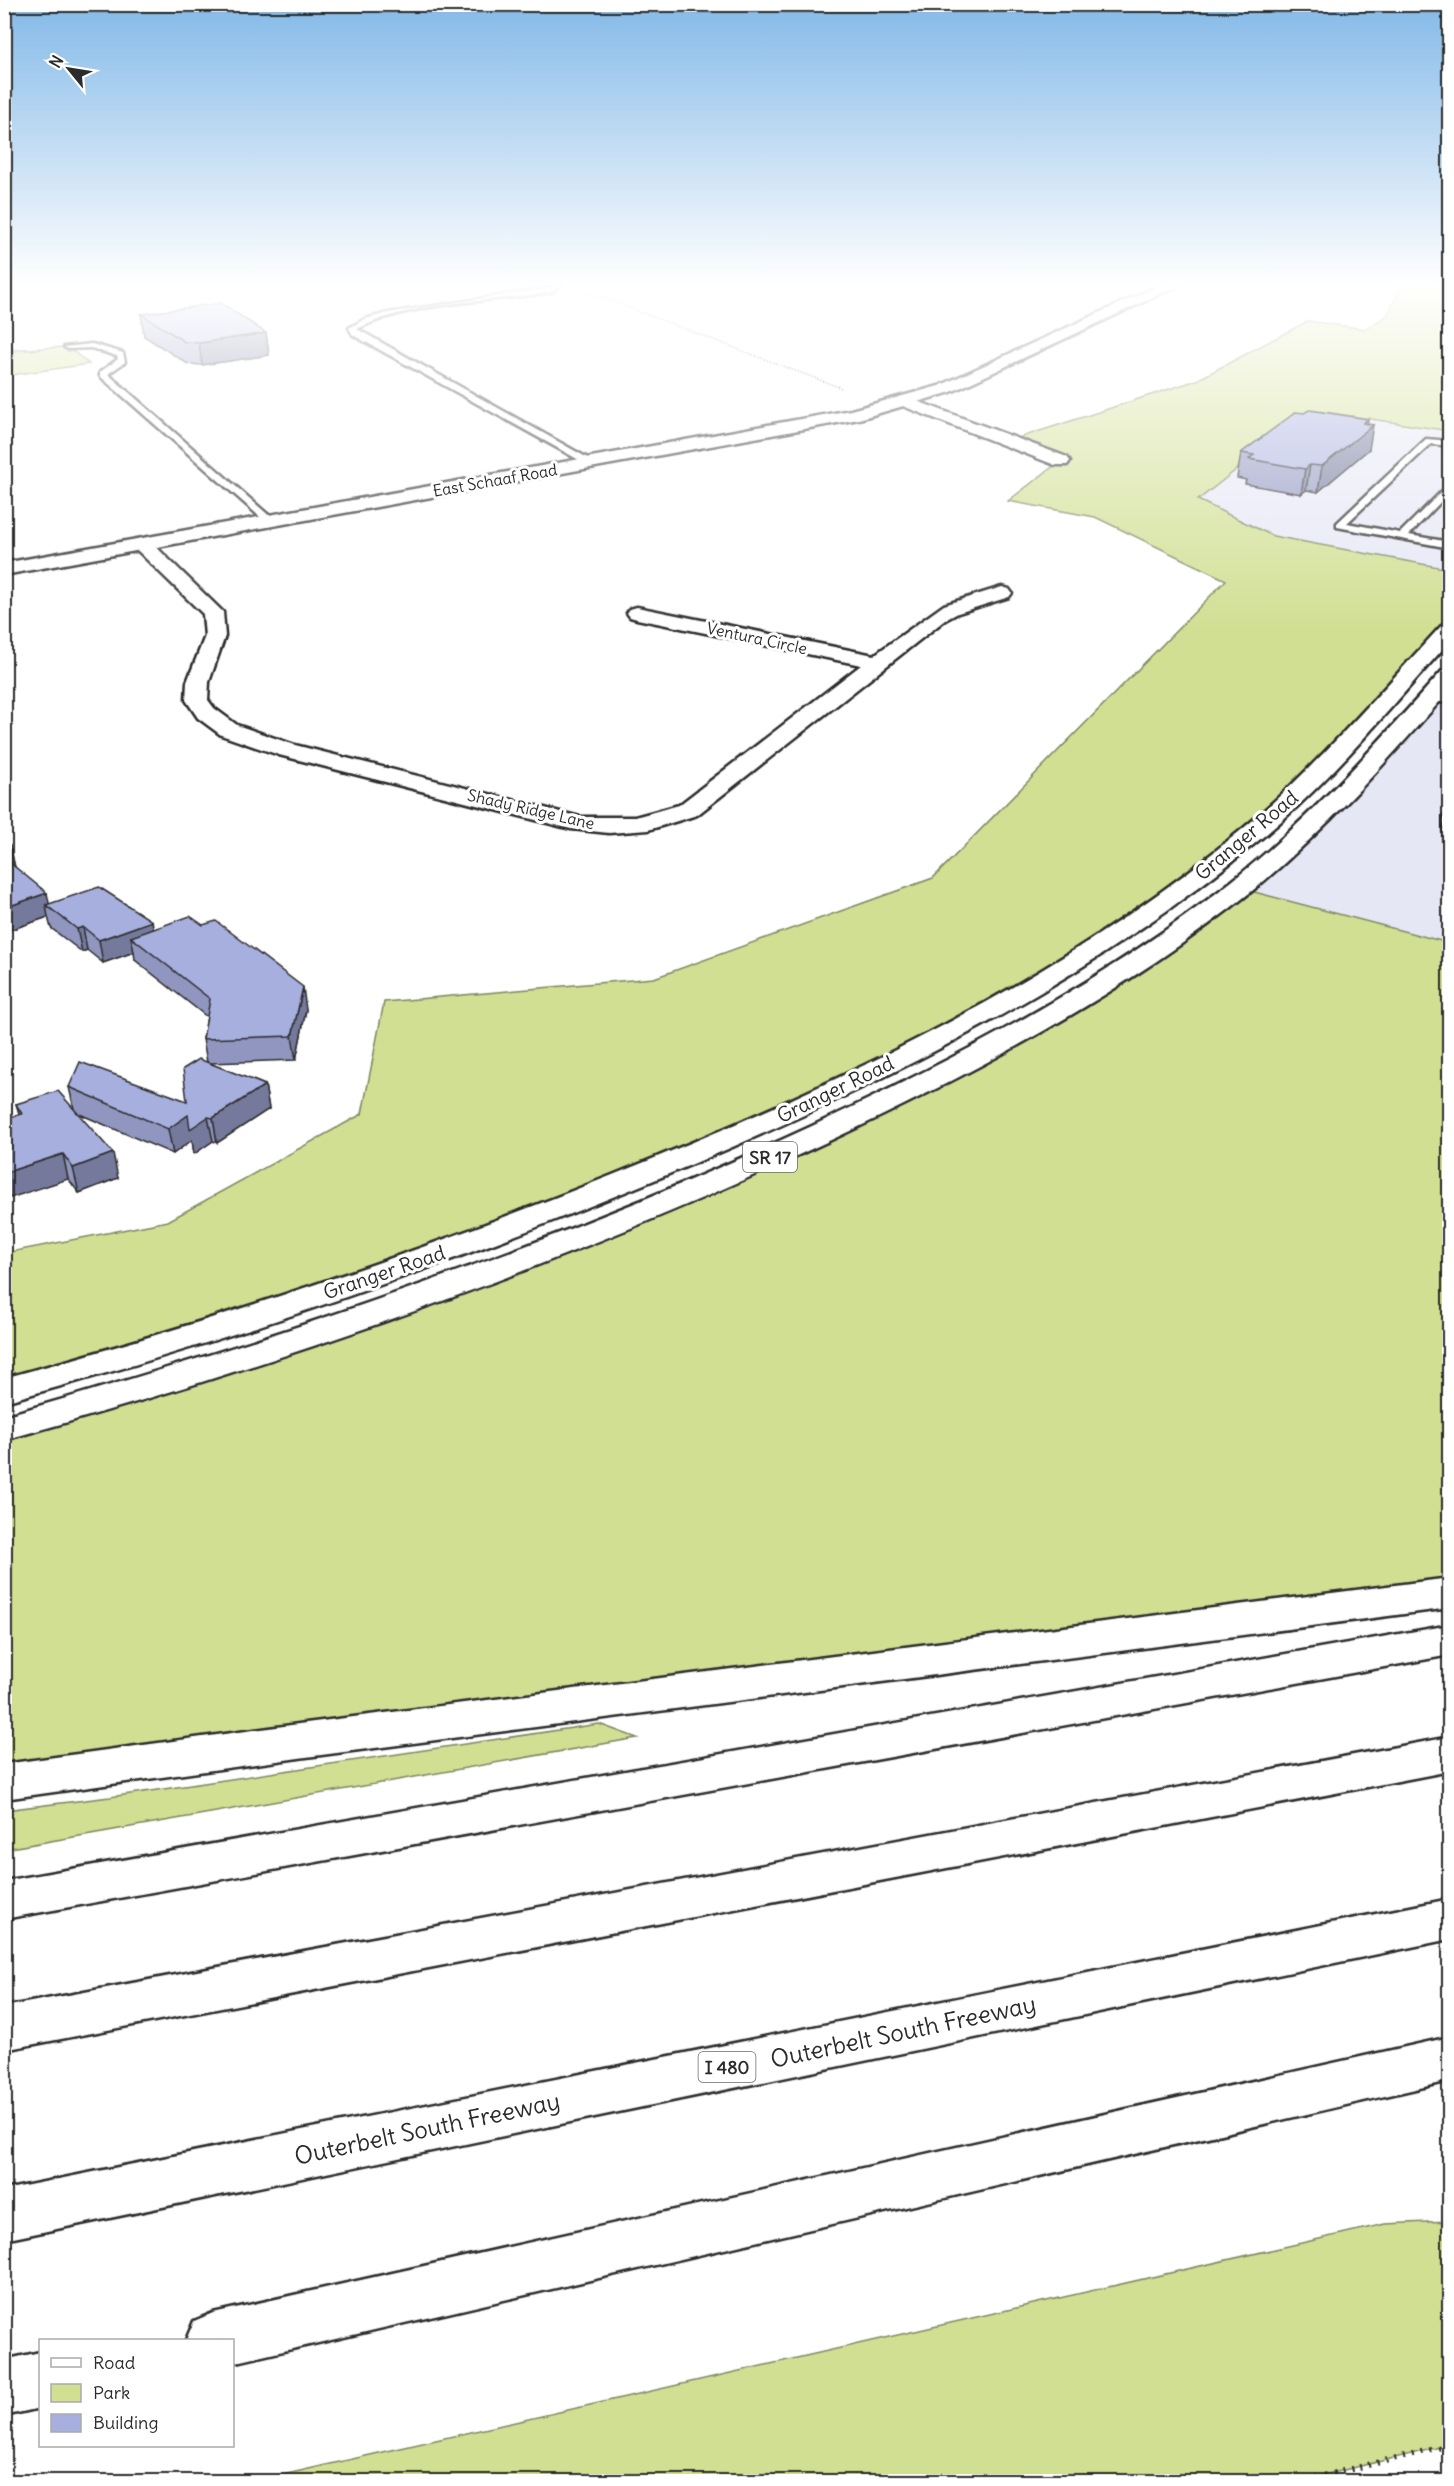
<svg xmlns="http://www.w3.org/2000/svg" width="1454" height="2486" font-family="Delius,sans-serif">
  <style>
    .built { fill: #e5e7f5 }
    .green { fill: #d1df93; stroke: #7e855f; stroke-width: 1.5 }
    .lines { fill: none; stroke-linecap: round; stroke-linejoin: round }
    .service-casing { stroke: #2b2b2b; stroke-width: 5 }
    .minor-casing { stroke: #2b2b2b; stroke-width: 5 }
    .tertiary-casing { stroke: #2b2b2b; stroke-width: 5 }
    .primary-casing { stroke: #2b2b2b; stroke-width: 5 }
    .motorway-casing { stroke: #2b2b2b; stroke-width: 5 }
    .path-far1 { stroke: #2b2b2b; stroke-width: 1.5; stroke-dasharray: 1 2; stroke-linecap: butt }
    .path { stroke: #2b2b2b; stroke-width: 6; stroke-dasharray: 2 7; stroke-linecap: butt }
    .service { fill: #fff; fill-rule: evenodd }
    .minor { fill: #fff; fill-rule: evenodd }
    .tertiary { fill: #fff; fill-rule: evenodd }
    .primary { fill: #fff; fill-rule: evenodd }
    .motorway { fill: #fff; fill-rule: evenodd }
    .wall { fill: #9096c0; stroke: #2b2b2b; stroke-width: 1.5 }
    .shaded-wall { fill: #757a9c; stroke: #2b2b2b; stroke-width: 1.5 }
    .building { fill: #a7afdf; stroke: #2b2b2b; stroke-width: 1.5 }
    .labels { text-anchor: middle; dominant-baseline: central; stroke-width: 6; stroke-linejoin: round; paint-order: stroke }
    .far-street-label { font-size: 16px; fill: #2b2b2b; stroke: #fff }
    .shield { fill: #fff; stroke: #6b6b6b; stroke-width: 1.5 }
    .shield-label { font-size: 18px; font-weight: bold; fill: #2b2b2b }
    .street-label { font-size: 20px; fill: #2b2b2b; stroke: #fff }
    .near-street-label { font-size: 24px; fill: #2b2b2b; stroke: #fff }
  </style>
  <rect width="100%" height="100%" fill="#fff"/>
  <filter id="ink" filterUnits="userSpaceOnUse"><feTurbulence type="fractalNoise" baseFrequency=".0167" numOctaves="2"/><feDisplacementMap in="SourceGraphic" scale="12" xChannelSelector="R" yChannelSelector="G"/><feConvolveMatrix kernelMatrix="1 2 1 2 8 2 1 2 1" color-interpolation-filters="sRGB"/></filter>
  <g filter="url(#ink)">
    <path class="built" d="M1312 410 1449 431V569L1273 536 1197 500Z
      M1431 697 1449 701V943L1239 888Z"/>
    <path class="green" d="M1403 283H1449V431L1312 410 1198 500 1273 536 1449 569 1450 628 1289 801 1054 973 642 1175 5 1390V1253L168 1221 362 1114 384 1002 654 978 933 878 1226 580 1095 517 1008 501 1060 461 1009 441 1197 380 1308 321 1365 329 1387 316Z
      M68 347 89 364 5 376 4 350Z
      M1239 888 1449 943V1593L5 1782V1428L540 1253 962 1064Z
      M599 1724 637 1738 5 1849V1810L110 1797Z
      M1449 2221V2445L1298 2481H256L1385 2224Z"/>
    <g class="lines">
      <g class="service-casing">
        <path id="service" d="M555 283H562L552 292C489 303 416 300 357 329L593 461V465L590 466 353 335 349 328 365 319 388 313 550 288Z
          M92 344 123 353 125 362 108 374 273 519V523H267L100 376V372L118 359 117 356 91 348 68 349 64 347Z
          M1426 439 1450 441V446L1431 444 1347 523 1400 533 1450 483V492L1409 535 1450 542V548L1337 527V523Z
          M1431 694 1450 698V704L1427 699 1425 697Z
          M1450 812V856L1444 852V816Z"/>
      </g>
      <g class="minor-casing">
        <path id="minor" d="M906 397 1067 457 1070 461 1067 465H1055L900 405 898 402 900 399Z
          M143 539 150 541 223 612 225 636 209 682 208 700 214 708 237 725 295 745 580 817H635L679 805 861 665 637 619 630 617 627 613 630 609 637 607 874 655 944 605 1002 587 1009 589 1012 593 1009 597 958 613 945 620 697 815 648 830 609 833 571 829 279 755 221 735 198 718 186 700 187 682 205 636 203 614 136 549 133 545 136 541Z"/>
      </g>
      <g class="tertiary-casing">
        <path id="tertiary" d="M1165 283H1184L951 392 859 419 4 575V563L851 410 939 386Z"/>
      </g>
      <g class="primary-casing">
        <path id="primary" d="M1450 622V641C1387 711 1327 786 1253 845 1064 999 845 1103 620 1194 419 1276 214 1345 4 1402V1378C210 1323 412 1255 610 1176 832 1087 1054 985 1240 831 1315 769 1377 695 1443 624Z
          M1450 670V690C1387 761 1325 831 1252 891 1125 993 978 1071 831 1140 565 1265 287 1362 4 1440V1416C280 1338 552 1246 812 1126 958 1058 1105 981 1232 881 1310 819 1376 745 1442 671Z"/>
      </g>
      <g class="motorway-casing">
        <path id="motorway" d="M1450 1578V1608L306 1757 4 1799V1764L306 1723Z
          M1450 1625V1655L4 1919V1881Z
          M1450 1737V1771L4 2050V2007Z
          M1450 1899V1939L4 2240V2190Z
          M1450 2037V2081L232 2363V2340H186L194 2321 213 2313Z
          M40 2352V2408L4 2416V2360Z"/>
      </g>
      <path class="path-far1" d="M579 289 841 388
        M4 352 43 349"/>
      <path class="path" d="M1298 2482 1450 2445"/>
      <use href="#service" class="service"/>
      <use href="#minor" class="minor"/>
      <use href="#tertiary" class="tertiary"/>
      <use href="#primary" class="primary"/>
      <use href="#motorway" class="motorway"/>
    </g>
    <path class="wall" d="M141 314 266 333 269 355 202 365 188 364 144 336Z
      M1368 424 1369 449 1318 492 1306 490 1301 494 1245 484 1246 480 1237 478 1241 453Z
      M4 842 10 846 15 867 49 904 153 929 306 1010 296 1060 209 1063 265 1085 269 1109 217 1143 213 1141 194 1154 192 1140 173 1154 77 1113 118 1178 79 1193 19 1114 16 1104 74 1109 69 1087 187 1101 207 1062 203 1039 207 1017 135 960 134 952 103 963 87 950 82 952 51 928 48 917 4 932Z"/>
    <path class="shaded-wall" d="M266 333 269 355 202 365 199 343Z
      M1368 419 1367 430 1373 425 1369 449 1318 492 1322 466Z
      M1310 465 1306 490 1301 494 1305 469Z
      M10 846 15 868 4 872V848Z
      M47 893 50 908 46 905 48 917 4 932V908Z
      M152 921 156 944 131 937 134 952 103 963 99 940Z
      M83 927 87 950 82 952 77 929Z
      M303 987 306 1010 296 1060 292 1036Z
      M265 1085 269 1109 217 1143 213 1118Z
      M188 1115 208 1117 213 1141 194 1154 192 1140 173 1154 168 1129Z
      M113 1153 118 1178 79 1193 73 1168Z
      M63 1154 68 1179 4 1200V1173Z"/>
    <path class="building" d="M221 303 266 333 199 343 185 342 141 314Z
      M1309 410 1368 419 1363 423 1373 425 1322 466 1310 465 1305 469 1249 459 1254 455 1241 453 1296 412 1304 413Z
      M4 842 10 846 4 848Z
      M4 858 47 893 4 908Z
      M99 887 152 921 99 940 83 927 77 929 46 905Z
      M190 916 203 925 216 921 303 987 292 1036 203 1039 210 999 131 937Z
      M199 1059 265 1085 213 1118 208 1117 190 1129 188 1115 168 1129 69 1087 80 1062 187 1101 183 1069Z
      M58 1091 113 1153 73 1168 63 1154 4 1173V1118L22 1114 16 1104Z"/>
  </g>
  <linearGradient id="sky" x2="0" y2="1"><stop stop-color="#83b9e8"/><stop offset="0.45" stop-color="#fff"/><stop offset="1" stop-color="#fff" stop-opacity="0"/></linearGradient>
  <rect width="1454" height="631" fill="url(#sky)"/>
  <g class="labels">
    <g class="far-street-label">
      <text transform="translate(495 480) rotate(-10)">East Schaaf Road</text>
      <text transform="translate(757 638) rotate(12)">Ventura Circle</text>
      <text transform="translate(531 809) rotate(13)">Shady Ridge Lane</text>
    </g>
    <g class="shield">
      <rect x="743" y="1142" width="54" height="30" rx="4.5"/>
      <rect x="698.5" y="2052" width="57" height="30" rx="4.5"/>
    </g>
    <g class="shield-label">
      <text x="770" y="1157">SR 17</text>
      <text x="727" y="2067">I 480</text>
    </g>
    <g class="street-label">
      <text transform="translate(1246 835) rotate(-40)">Granger Road</text>
      <text transform="translate(835 1089) rotate(-26)">Granger Road</text>
      <text transform="translate(384 1272) rotate(-19)">Granger Road</text>
    </g>
    <g class="near-street-label">
      <text transform="translate(903 2031) rotate(-12)">Outerbelt South Freeway</text>
      <text transform="translate(427 2128) rotate(-12)">Outerbelt South Freeway</text>
    </g>
  </g>
  <rect width="1454" height="2486" fill="none" stroke="#fff" stroke-width="24"/>
  <rect x="12" y="12" width="1430" height="2462" fill="none" stroke="#2b2b2b" stroke-width="2" filter="url(#ink)"/>
  <rect x="39" y="2339" width="195" height="108" fill="#ffffff" stroke="#aaaaaa" stroke-width="1.5"/>
  <rect x="51" y="2358" width="30" height="9" fill="#ffffff" stroke="#aaaaaa" stroke-width="1.5"/>
  <text x="93" y="2369" font-size="18" fill="#2b2b2b">Road</text>
  <rect x="51" y="2384" width="30" height="18" fill="#d1df93" stroke="#aaaaaa" stroke-width="1.5"/>
  <text x="93" y="2399" font-size="18" fill="#2b2b2b">Park</text>
  <rect x="51" y="2414" width="30" height="18" fill="#a7afdf" stroke="#aaaaaa" stroke-width="1.5"/>
  <text x="93" y="2429" font-size="18" fill="#2b2b2b">Building</text>
  <g transform="translate(69 69) rotate(300)" stroke="#ffffff" stroke-width="4.5" paint-order="stroke">
  <path d="M0-4.5L10 22L0 15L-10 22Z" fill="#2b2b2b"/>
  <text y="-9" font-size="16" font-weight="bold" text-anchor="middle" fill="#2b2b2b">N</text>
  </g>
</svg>
